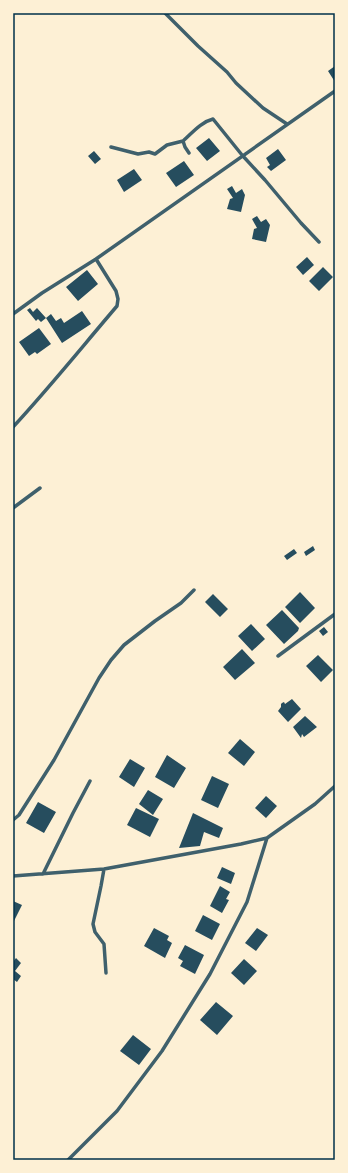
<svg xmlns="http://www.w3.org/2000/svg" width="348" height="1173" font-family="'Alegreya Sans',sans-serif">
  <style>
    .building { fill: #264d5e }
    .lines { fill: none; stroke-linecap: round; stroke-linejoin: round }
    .minor { stroke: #3f606c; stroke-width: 3.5 }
    .neatline { fill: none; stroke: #003049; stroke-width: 1.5 }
  </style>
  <rect width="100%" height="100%" fill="#fdf0d5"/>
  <path class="building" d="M335 66V82L328 71Z
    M209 138 220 151 207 161 196 148Z
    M278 149 286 160 271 171 267 167 270 165 266 158Z
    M94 151 101 159 95 164 88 156Z
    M184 161 194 175 176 187 166 173Z
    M134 169 142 180 124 192 117 180Z
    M232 186 236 193 242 189 245 195 241 212 227 209 230 199 233 198 227 189Z
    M257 216 261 222 266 219 270 225 266 242 252 239 254 229 257 228 252 219Z
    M307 257 314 265 303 275 296 267Z
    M323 267 333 277 319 291 309 281Z
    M87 270 98 284 78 301 66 287Z
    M30 308 33 312 37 308 46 318 41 322 38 319 36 321 27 310Z
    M82 311 91 324 62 343 46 318 51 314 56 321 61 318 64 323Z
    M39 328 51 344 37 354 35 352 29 356 19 342Z
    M313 546 315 550 306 556 304 552Z
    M294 549 297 553 287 560 284 556Z
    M300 592 315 608 300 623 285 607Z
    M213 594 228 609 220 617 205 602Z
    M282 610 299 628 298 631 284 644 266 625Z
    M251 624 265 639 252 651 238 636Z
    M324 627 328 632 323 636 319 631Z
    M242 649 255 663 235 680 223 667Z
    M318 655 333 670 321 682 306 666Z
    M292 699 301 709 288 722 278 711 281 707V704L282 703 284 702 285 704Z
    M305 716 317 727 304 737 302 734 301 738 293 727Z
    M240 739 255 752 244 766 228 753Z
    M167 755 186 768 174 788 155 777Z
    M130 759 145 768 134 787 119 777Z
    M212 776 229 784 218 808 201 800Z
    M148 790 163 799 153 815 139 804Z
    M266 796 277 806 266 818 255 808Z
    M38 802 56 812 44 833 26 823Z
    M136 808 159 819 150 837 127 825Z
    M193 813 223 828 219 838 204 832 200 846 179 848Z
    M222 867 235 873 231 884 217 878Z
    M220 886 230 892 226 899 229 900 222 913 210 906Z
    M13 901 22 905 13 923Z
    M203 915 220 924 212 940 195 931Z
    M154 928 169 936 167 940 172 943 165 958 144 946Z
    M257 928 268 935 256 951 245 943Z
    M185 945 204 955 195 974 180 966 183 961 178 958Z
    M16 958 21 963 15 971 21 976 17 982 13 979V962Z
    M244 959 257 971 244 985 231 973Z
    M216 1002 233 1016 217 1035 200 1020Z
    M133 1035 151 1049 139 1065 120 1051Z"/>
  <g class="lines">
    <path class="minor" d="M165 13 198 46 227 72 236 83 263 108 287 124
      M111 147 138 154 149 152 155 154 167 145 183 141
      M189 153 185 147 183 141C192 133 201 122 213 119L242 155 265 180 301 223 319 242
      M13 314 42 293 96 259 335 91
      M13 427C49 388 82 347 117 306L118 299 116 291 96 259
      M13 508 40 488
      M278 656 335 614
      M13 820 19 815 54 760 99 678 111 660 124 645 155 621 181 603 194 590
      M104 869 101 886 93 924 95 932 104 944 106 973
      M43 874 73 813 90 781
      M13 876 104 869 241 844 267 838 315 804 335 786
      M68 1160 117 1111 162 1051 210 974 247 902 267 838"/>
  </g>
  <rect width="348" height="1173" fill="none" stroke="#fdf0d5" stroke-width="28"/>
  <rect x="14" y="14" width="320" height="1145" class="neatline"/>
</svg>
